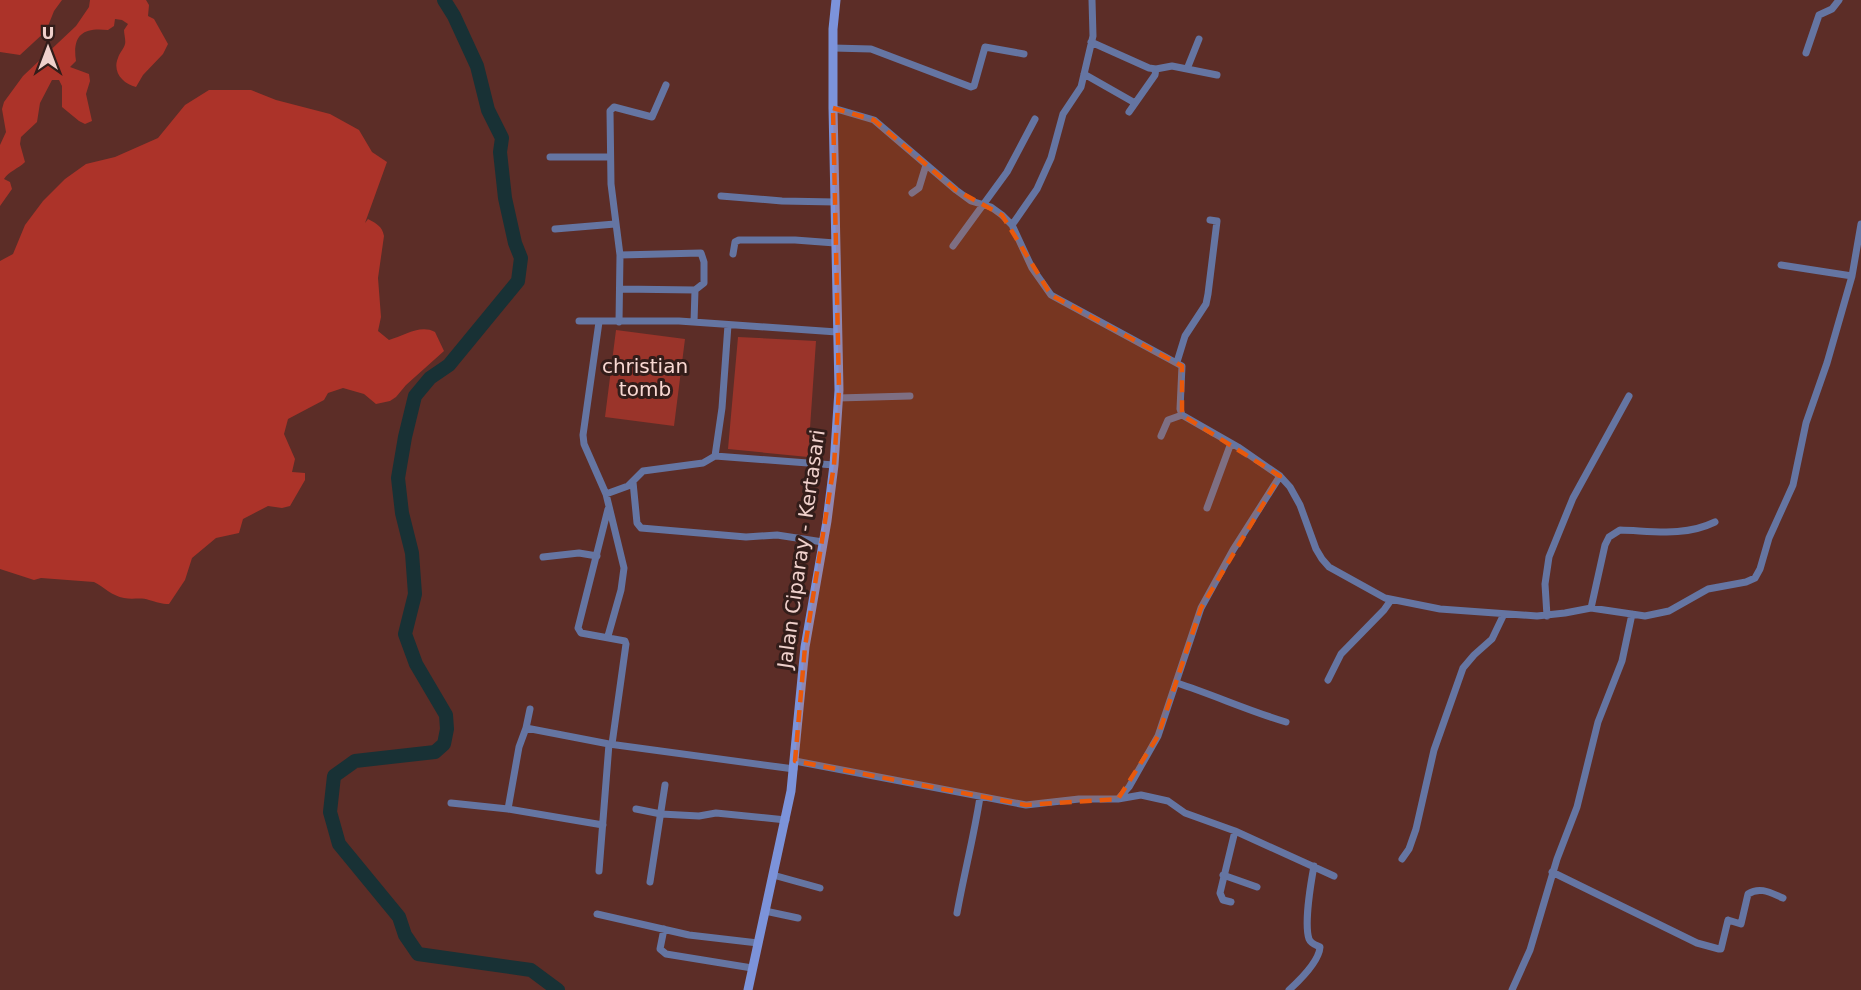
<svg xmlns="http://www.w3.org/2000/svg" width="1861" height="990" font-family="'DejaVu Sans',sans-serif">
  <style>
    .green { fill: #9a342a }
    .forest { fill: #ac3329 }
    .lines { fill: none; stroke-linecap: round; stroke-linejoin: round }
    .river { stroke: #183135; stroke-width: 14 }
    .minor { stroke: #6575a2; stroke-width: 7 }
    .secondary { stroke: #7c93da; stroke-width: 9 }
    .marked { fill: #e8590c; fill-opacity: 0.2; stroke: #e8590c; stroke-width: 4.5; stroke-dasharray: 12 8; stroke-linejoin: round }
    .labels { text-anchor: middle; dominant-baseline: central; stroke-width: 6; stroke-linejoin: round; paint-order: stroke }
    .park-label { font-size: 20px; fill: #f9d8d2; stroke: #331d1a }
    .street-label { font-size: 20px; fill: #f0d1cc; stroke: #331d1a }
  </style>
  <rect width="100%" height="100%" fill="#5c2d27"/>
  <path class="green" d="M616 330 685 339 674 426 605 417Z
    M738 337 816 341 808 457 728 449Z"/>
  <path class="forest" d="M0 0H62L54 11 46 31 20 55 0 52Z
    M90 0H146L149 5 148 16 154 19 168 44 163 54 143 75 136 87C123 84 112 72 118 58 119 53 124 49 125 44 126 41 124 34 124 30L128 24 122 20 115 19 114 26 108 30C83 27 72 35 76 61L70 67 89 74 90 81 86 94 92 121 85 124 79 121 62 107V86L59 80H52L40 103 37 122 21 137 20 144 25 162C18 169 9 171 4 179L10 182 12 189 0 206V145L6 132 2 109 4 102 23 76 76 26 89 7Z
    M209 90H251L276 100 330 114 359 130 372 152 387 162 365 223 368 219C377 224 382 226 384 236L378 278 381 317 378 331 389 340C404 336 420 324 435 332L444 351 406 385 396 397 390 401 376 404 364 394 343 388 328 393 324 400 288 419 284 434 295 459 292 472 305 473V480L290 506 282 508 268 506 243 519 239 533 216 538 192 558 185 580 169 604C161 604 157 602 149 600 141 597 133 600 124 598 112 596 104 587 94 582L41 578 34 580 0 569V261L13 254 25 225 43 201 65 179 86 164 115 157 158 138 185 105Z"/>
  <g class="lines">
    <path class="river" d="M444 0 454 16 477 66 488 110 502 138 500 152 505 198 515 243 521 258 518 281 449 365 430 378 415 396 405 437 398 478 402 513 412 553 415 594 405 634 416 664 446 715 447 729 444 744 435 752 355 761 334 776 330 812 339 844 399 917 405 935 418 954 531 970 558 990"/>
    <path class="minor" d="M1091 42 1149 68 1156 69 1172 66 1217 75
      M833 48 871 49 971 87 974 86 985 47 1024 54
      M1806 53 1819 15 1832 9 1839 0
      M1187 69 1199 39
      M1084 74 1135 103
      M833 108 874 120 956 190 971 201 991 207 1002 215 1012 225 1032 268 1051 295 1182 366 1180 409 1182 415 1238 447 1280 476 1290 487 1300 505 1316 549 1322 559 1329 567 1385 598 1440 609 1537 616 1565 613 1591 608 1645 616 1669 611 1708 589 1746 582 1755 578 1760 569 1769 538 1793 485 1806 423 1827 363 1852 276 1861 224
      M1129 112 1155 75 1156 69
      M550 157H610
      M912 193 919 188 926 165
      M721 196 782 201 835 202
      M1012 225 1037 189 1051 158 1063 114 1081 87 1093 36 1092 0
      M555 229 615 224
      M953 246 1007 172 1035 119
      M733 254 735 242 739 240H795L835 243
      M620 255 701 253 704 262V283L695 290
      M1781 265 1852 276
      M620 289 695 290 694 322
      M579 321H679L837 332
      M599 322 583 435 584 444 606 494 624 568 621 590 608 636
      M619 322 620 255 611 184 610 111 614 107 652 117 666 85
      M1177 362 1185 336 1206 304 1208 294 1217 221 1210 220
      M838 398 910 396
      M1161 436 1168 420 1182 415
      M715 456 834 465
      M633 482 637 523 641 528 746 537 777 535 823 542
      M606 494 628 486 643 471 703 463 715 456 722 408 728 325
      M1207 508 1231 443
      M608 509 578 628 581 633 625 641 626 644 612 744
      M543 557 579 553 597 556
      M1591 608 1605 545 1609 537 1620 530C1653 531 1684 537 1715 522
      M1547 616 1545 584 1549 557 1573 498 1629 396
      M1328 680 1341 654 1384 610 1391 600
      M1177 683C1214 695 1249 711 1286 722
      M526 728 609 744 794 769
      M795 761 1026 805 1079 799H1118L1129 787 1158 736 1201 608 1233 550 1280 476
      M1118 799 1141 795 1168 801 1185 813 1235 831 1334 876
      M451 803 508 809 519 747 526 728 530 709
      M508 809 603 825
      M636 809 661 814 699 816 716 813 786 820
      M1402 859 1409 849 1416 829 1434 750 1463 668 1474 655 1492 639 1504 614
      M599 871 609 744
      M1552 872 1697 943 1719 949H1721L1728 920 1741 924 1748 894C1760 886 1771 893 1783 898
      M773 875 820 888
      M1223 875 1257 887
      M650 882 665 785
      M1231 902 1223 900 1220 893 1235 831
      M765 911 798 918
      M957 913C964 874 974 836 980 797
      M597 914 689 935 758 943
      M664 929 660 949 666 954 752 968
      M1289 990C1300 980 1319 962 1320 947 1316 945 1311 944 1309 939 1304 924 1311 882 1314 866
      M1512 990 1530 950 1557 859 1577 807 1598 722 1622 661 1632 614"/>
    <path class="secondary" d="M748 990 791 791 805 647 827 521 834 465 839 390 833 108V29L836 0"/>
  </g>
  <path class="marked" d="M833 108 874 120 956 190 1002 215 1051 295 1182 366V415L1280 476 1201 608 1158 736 1118 799 1026 805 795 761 805 647 834 465 839 390Z"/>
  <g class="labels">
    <g class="park-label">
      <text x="645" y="366">christian<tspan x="645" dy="23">tomb</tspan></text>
    </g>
    <g class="street-label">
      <text transform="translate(801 549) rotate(-82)">Jalan Ciparay - Kertasari</text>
    </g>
  </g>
  <g transform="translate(48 48)" stroke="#331d1a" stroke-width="4.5" paint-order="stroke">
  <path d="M0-4.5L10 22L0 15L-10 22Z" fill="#f0d1cc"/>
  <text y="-9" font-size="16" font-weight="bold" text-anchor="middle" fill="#f0d1cc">U</text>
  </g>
</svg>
